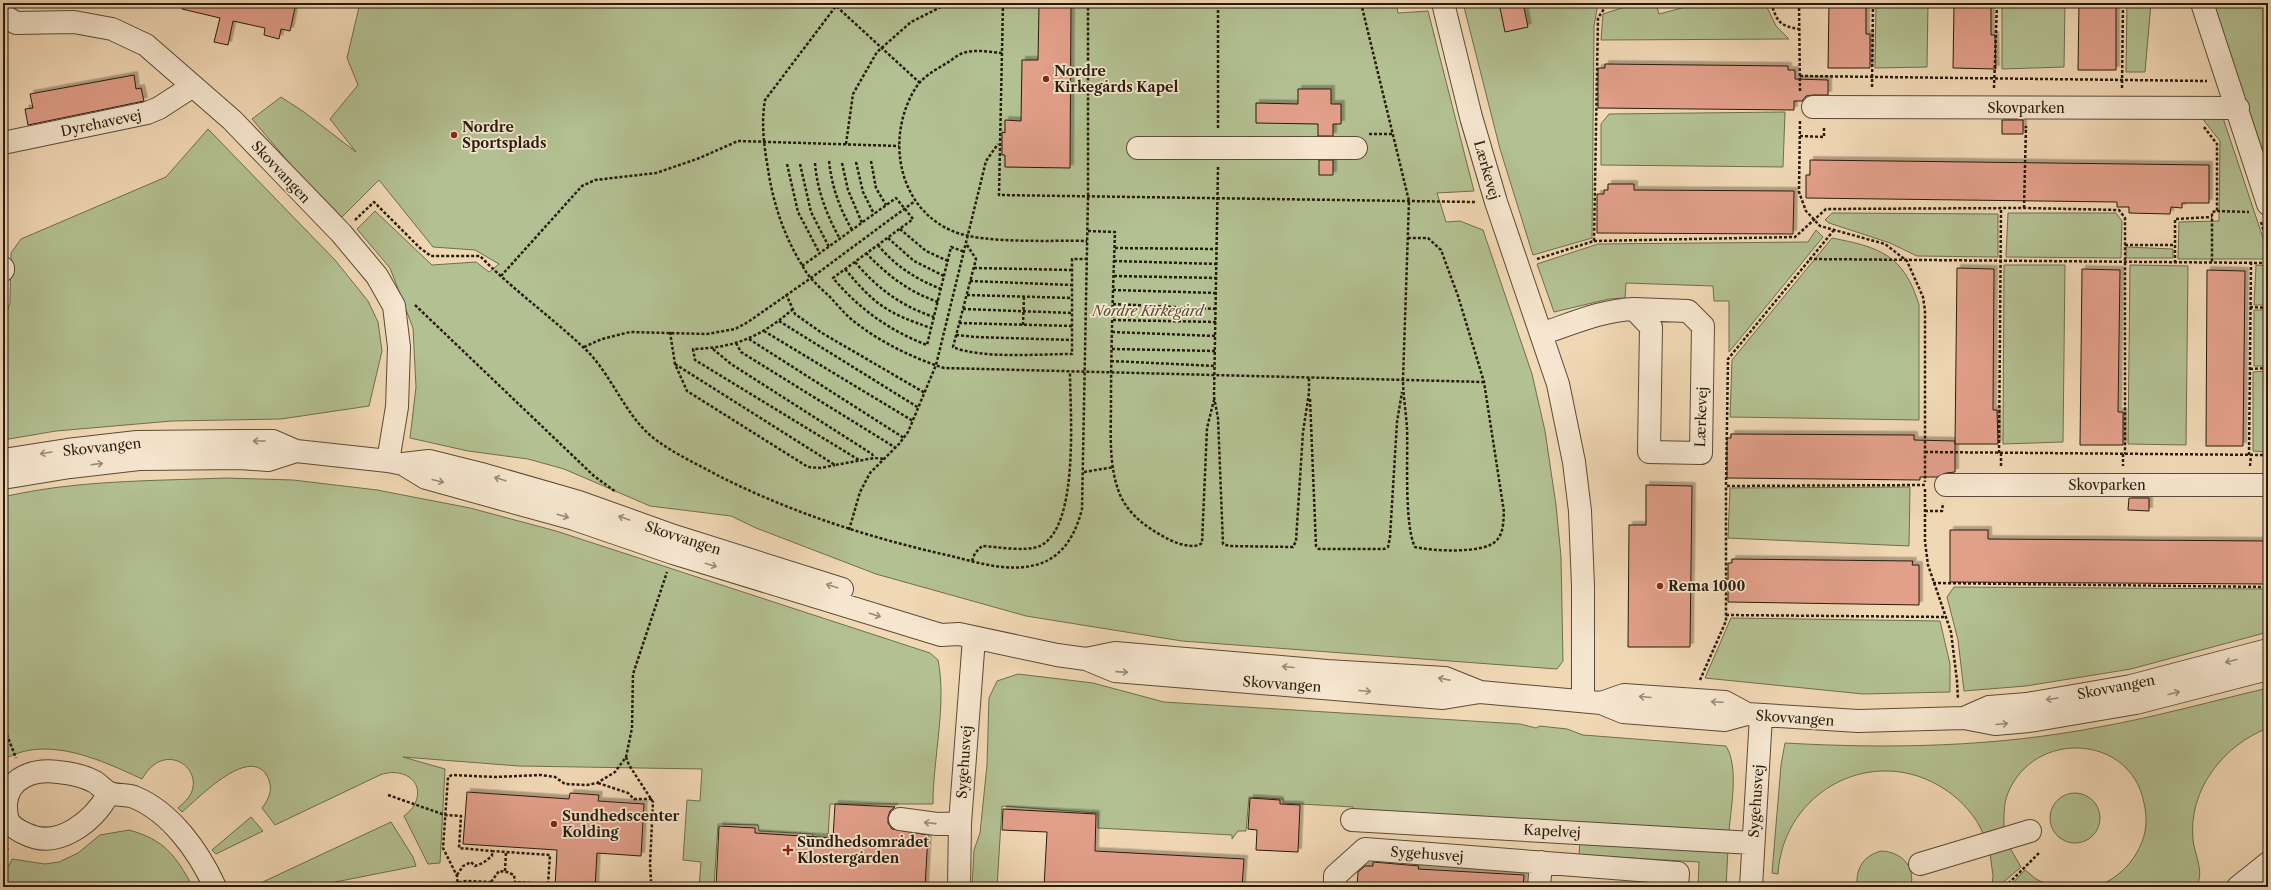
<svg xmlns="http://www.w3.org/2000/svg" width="2271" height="890" font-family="'Libre Caslon Text',serif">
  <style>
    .green { fill: #b3c092; stroke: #6e6e4e }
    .building { fill: #e29f8a; stroke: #281c0b; filter: url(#shadow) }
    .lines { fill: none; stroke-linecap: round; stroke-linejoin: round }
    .minor-casing { stroke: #5a4b36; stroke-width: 24 }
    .path { stroke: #281c0b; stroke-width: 2.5; stroke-dasharray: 3 2; stroke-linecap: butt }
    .minor { stroke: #f6e6cf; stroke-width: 22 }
    .oneway { stroke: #998b77 }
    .poi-dot { fill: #8f2418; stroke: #f6e6cf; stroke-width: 1.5 }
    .labels { text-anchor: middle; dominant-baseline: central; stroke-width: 3.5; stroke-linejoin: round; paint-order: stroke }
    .poi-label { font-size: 14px; font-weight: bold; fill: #281c0b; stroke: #f6e6cf; text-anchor: start }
    .street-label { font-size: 14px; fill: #281c0b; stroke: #f6e6cf }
    .park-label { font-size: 14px; font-style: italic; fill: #524d34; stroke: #f6e6cf }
  </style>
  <defs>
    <filter id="shadow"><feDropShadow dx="3.5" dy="-3.5" stdDeviation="0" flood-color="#0004"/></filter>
  </defs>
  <rect width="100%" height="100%" fill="#f1d8b5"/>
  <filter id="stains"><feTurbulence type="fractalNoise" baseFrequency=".005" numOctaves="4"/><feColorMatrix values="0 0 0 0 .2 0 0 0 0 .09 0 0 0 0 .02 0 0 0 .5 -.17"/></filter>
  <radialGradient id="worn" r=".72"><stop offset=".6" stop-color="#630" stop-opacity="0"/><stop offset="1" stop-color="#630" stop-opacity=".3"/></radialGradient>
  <path class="green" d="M360 3H406L426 7 427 3H1396L1398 13 1428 11 1474 191 1437 193 1446 222 1460 221 1483 230 1532 374 1545 431 1556 505 1561 557 1563 661 1557 669 1182 641 1026 616 876 574 756 528 731 516 650 506 564 469 528 459 468 451 410 438 416 387 413 328 390 268 357 229 375 211 432 265 476 262 489 272 499 264 475 250 433 247 379 180 342 217 291 165 252 119 281 97 304 112 356 152 330 119 358 85 347 58Z
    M1463 3H1598L1594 26 1592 238 1533 255 1500 149Z
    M1637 3H1656L1659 14 1701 3H1765L1776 26 1789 39 1601 40 1603 14Z
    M1876 3H1928L1927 67 1875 68Z
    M2002 3H2065L2064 67 2002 69Z
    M2127 3H2151L2145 72H2126Z
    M2214 3H2268V166L2215 11Z
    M1785 112 1783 167 1601 165V124L1609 114Z
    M2201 117 2223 118 2268 253V259H2178L2179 222 2219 221 2220 141Z
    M208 129 335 260 368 301 378 322 382 351 369 406 281 419 172 421 56 431 3 440V323L10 303 11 253 21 239 166 177Z
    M1832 213 1998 214V257L1917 256 1890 243 1829 223 1825 220Z
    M2008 213H2116L2122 221 2121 258 2006 257Z
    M1816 230 1823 237 1729 352V301H1714L1713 286 1626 283 1625 298 1609 299 1554 312 1537 264 1598 244 1808 242Z
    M1832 238C1878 247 1904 254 1919 305V420L1730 417 1732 360Z
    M2126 247 2173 249V258H2126Z
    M2004 265H2065L2063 442 2003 444Z
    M2130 265 2188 266 2186 445 2128 444Z
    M2256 265 2268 266V305H2254Z
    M2254 310H2268V366H2254Z
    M2268 371V452L2253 451V372Z
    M226 478 293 480 377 490 470 508 556 531 930 653 938 660C947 704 933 758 933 804H830L825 887H811L813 834 759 831 758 825 718 824 714 887H699L701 862 683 860 687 800 700 801 702 769 519 766 403 757 445 769 440 863 428 864 404 816C408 813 412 809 415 804 426 779 400 767 380 775L275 825 262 808C268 800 273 791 269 780 253 740 198 799 182 812L178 808C181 805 186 801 189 797 207 770 165 738 142 779 101 760 46 734 3 760V497C76 480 151 481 226 478Z
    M1910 487 1909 546 1728 538 1730 488Z
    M1954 587 2268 589V632L2131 669 2026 686 1964 691 1958 640 1947 597Z
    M1731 618 1940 621 1950 664V692L1863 694 1705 678Z
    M1018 674 1093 683 1164 702 1520 724 1536 728 1540 726 1567 729 1583 735 1726 746C1739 767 1731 806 1729 831L1353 811V807L1283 803V799L1249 797 1246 831H1238L1232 839V835L1098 828V813L1002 806 997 887H972L974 850 980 833 987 765 989 698 997 681Z
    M2268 688V728C2224 745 2188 789 2193 840 2195 856 2205 873 2196 887H2096C2118 878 2133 864 2142 842 2147 829 2147 816 2144 803 2131 734 2034 729 2008 793 2003 805 2004 819 2004 832L1984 836C1977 817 1962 801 1946 790 1875 742 1783 790 1778 874L1772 873 1781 765 1785 743C1890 749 1996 747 2099 727 2156 717 2212 701 2268 688Z
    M2050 818a25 25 0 1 1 50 0a25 25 0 1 1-50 0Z
    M251 817 263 831 216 854 212 850Z
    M391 822 413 857 416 866 310 887H252Z
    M129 830C165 840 175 855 193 887H3V865L9 866 12 859 45 864 59 862 78 853 100 835Z
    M1580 842 1728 849 1726 887H1698L1699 862 1579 855Z
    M2010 848 2021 867 1998 887H1992L1993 876 1990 853Z
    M1881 851C1902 852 1915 866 1911 887L1857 885C1856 867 1864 856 1881 851Z
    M2025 870 2036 879 2052 887H2009Z"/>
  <path class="building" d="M183 3H296L290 31 281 29 279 39 264 35 265 28 233 21 228 45 214 42 220 18 182 9Z
    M1499 3H1523L1528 27 1505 32Z
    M1829 3H1866V34H1870V68H1828Z
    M1954 3H1991V35H1995L1996 69 1953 68Z
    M2079 3H2116V70H2078Z
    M1039 5H1071L1070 168 1005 167V155H1002V132L1005 133V120L1021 121 1022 60H1038Z
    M1605 64 1788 66V70H1795V79L1828 80V95H1813L1806 96 1802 101H1794V110L1598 108V68H1605Z
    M134 75 136 89 141 88 144 101 28 125 25 109 33 108 30 94Z
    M1298 89H1331V104H1341V124H1333V136H1318V124L1256 123V103L1298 104Z
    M2002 120H2023V134H2002Z
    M1319 160H1333V175H1319Z
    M1810 160 2209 165V203H2182V208L2171 207 2170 214 2129 213V207H2117V202L1806 198V175H1810Z
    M1608 184H1634V190L1794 191 1793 234 1597 233V194H1604V190H1608Z
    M1957 268 1994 269 1993 410H1997L1998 444H1955Z
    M2082 269 2120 270 2118 412H2123V445H2080Z
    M2207 270 2245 271 2243 446H2206Z
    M1731 434 1914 435V440L1955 441V472L1946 473 1937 477H1920V480L1727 478V438H1731Z
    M1646 485 1692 486 1690 647H1628L1629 525H1646Z
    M2129 498H2149V511L2128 510Z
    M1950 530H1988V539L2268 541V584L1950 582Z
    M1732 559 1913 561 1912 565H1919V605L1728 602V563H1732Z
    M467 792 569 799 570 793 599 795 598 801 644 804 641 856 597 853 595 887H555L557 850 463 844Z
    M1250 798 1280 800V804L1300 805 1298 852 1256 850 1257 830 1248 829Z
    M835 804 895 807 890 811 888 817V823L892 829 928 835 925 887H716L719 826 755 828V833L833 838Z
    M1003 809 1096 814 1095 851 1244 859 1242 887H1044L1047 832 1002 830Z
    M1373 862 1419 866 1418 869 1524 875 1523 887H1357L1358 872 1365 866H1373Z"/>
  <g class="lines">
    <g class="minor-casing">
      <path id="minor" d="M1443 3 1471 117 1496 202 1558 384 1574 462 1580 511 1583 586V701
        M2202 3 2268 204
        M3 15 16 23 74 22 112 29 146 45 232 120 341 233 377 276 394 306 399 347 397 407 388 461
        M1813 107 2238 108
        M3 143 147 113 159 108 193 86
        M1138 148H1356
        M3 268V270
        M1541 334C1571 324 1602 310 1634 309L1651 327 1649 452 1701 453 1703 326 1688 311 1634 309
        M3 460 67 450 137 442 241 441H273L296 451 388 461 403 464 426 478 574 519 673 553 941 635 959 634 1057 655 1086 659 1115 671 1443 698 1480 692 1601 703 1623 712 1725 720 1747 714 1858 721 1964 718 1995 724 2029 721 2136 703 2268 669
        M403 464 429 461 485 475 579 502 674 536 842 589
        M3 478 70 467 139 459 240 458 268 460 296 451
        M1946 485H2268
        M1086 659 1115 653 1327 671 1445 678 1480 692
        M1601 703 1624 695 1725 702 1747 714
        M1964 718 1989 707 2027 704 2131 686 2268 650
        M109 793C94 821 58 850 26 834 19 831 13 828 9 822 6 817 6 810 6 804 8 777 34 769 58 772 70 773 84 776 95 782 100 785 104 791 110 793 117 796 126 794 134 797 171 812 199 852 215 887
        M900 819 937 824 960 823
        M1352 820 1753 843
        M1920 864 2030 831
        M959 887 960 823 974 638
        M1335 887V876L1365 849 1678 873 1677 887
        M1539 887 1541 862
        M1751 887 1761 716
        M2238 887 2268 863"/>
    </g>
    <path class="path" d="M1003 3 999 195 1475 202
      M1361 3 1409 201 1403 379C1403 395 1406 412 1407 428 1408 456 1404 525 1415 547 1431 551 1484 554 1496 541 1504 533 1503 522 1504 512L1484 382 1458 296 1441 250 1428 238H1408
      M1771 3C1777 21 1779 26 1799 29
      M1799 3 1800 92
      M1002 53C989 52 975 49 963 53 957 55 952 60 947 63 935 70 922 77 915 89 885 138 898 210 955 232 985 244 1053 240 1087 241
      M1800 76 2207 81
      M920 83 836 6 765 100C761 123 764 146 768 169 773 203 784 236 802 265 808 277 818 286 828 295 837 304 845 315 856 323 882 343 913 358 944 368L1484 382
      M1872 87 1873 3
      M1994 88 1997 3
      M2122 88 2123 3
      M1800 121 1799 192 1806 211 1820 226 1885 244 1907 261 1923 297 1925 310V482
      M2204 127 2217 144V211L2212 212V263
      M1218 128V3
      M1369 134H1393
      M1800 136 1824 137V126
      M846 144 853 94 877 52 911 22 949 3
      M829 161C832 187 839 207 852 230
      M871 161 876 188 886 205
      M856 162 863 192 874 214
      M815 163C817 190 827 216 840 239
      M842 163 848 190 862 223
      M787 164 798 212 820 254
      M800 164 811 212 829 247
      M1218 167 1214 397 1218 418 1223 544 1229 546 1293 547 1296 541 1303 432 1309 393V378
      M2024 208 2026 126
      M2217 211 2249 212
      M355 220 374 202 420 248 431 256H480C512 289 550 316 583 347 612 373 624 416 656 440 675 454 697 464 717 475 792 513 870 538 951 556 979 563 1010 573 1039 564 1064 556 1076 533 1082 509L1088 197V3
      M2261 222 2268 245
      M900 229 926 251 948 261
      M1834 230 1728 359 1726 486 1925 485
      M1088 231 1115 232C1113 289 1111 345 1111 402 1111 433 1108 468 1121 497 1131 517 1149 529 1168 539 1176 543 1194 550 1202 543L1207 428 1214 400
      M888 238 914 261 944 276
      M1594 241 1795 237 1826 209 2024 208 2119 210 2125 218V454
      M878 245C895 266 916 279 941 289
      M967 245 976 259 953 347C980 359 1041 354 1072 354V259H1087
      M2125 245H2175
      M1115 248 1217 249
      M866 253C887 275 909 292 938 302
      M1537 259 1594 241 1598 18 1608 3
      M1809 259 2268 263
      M1114 261 1217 264
      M855 262C877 288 901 306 934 317
      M2175 263V219L2212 217
      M802 266 896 198 913 219 833 278C858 308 890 331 927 345L951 247 965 252
      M974 268 1072 270
      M845 269C875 305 887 313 931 328
      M501 276 582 186 595 180 656 173 697 159 738 141 899 146
      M1114 276 1217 278
      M970 281 1072 285
      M1113 290 1217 293
      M786 294 795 314 822 333 925 393
      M967 295 1072 298
      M1113 304 1216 309
      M415 305 594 476 616 492
      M2250 307 2268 308
      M793 309C762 336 735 348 693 349L695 360 859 460
      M963 309 1072 313
      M1113 320 1216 322
      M779 321 919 408
      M959 323 1072 326
      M1023 325 1024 297
      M764 331 913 421
      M670 332 675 364 687 391 808 467 821 468 835 465
      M1112 332 1216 336
      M956 335 975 337 1072 340
      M749 339 904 438
      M736 343 741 352 896 448
      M584 347 602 339 630 332 707 334 735 329 748 322 811 278 915 201
      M713 349 731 364 872 454 874 458
      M1112 349 1216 351
      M1111 361 1216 366
      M675 364 835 465 874 458 885 459
      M2250 369 2268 368
      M1310 399 1316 546 1319 549H1384L1388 547 1390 537 1397 422 1402 392
      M1925 452 2268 455
      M1999 453 2001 208
      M2123 454V466
      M2249 455 2251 262
      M2001 466V453
      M2250 466 2251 455
      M1084 472 1114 467
      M1925 489V542L1928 565 1951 632 1957 681 1958 699
      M1925 511H1942L1943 503
      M849 530 860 492 870 473 899 444 908 432 936 365 986 161 998 144
      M972 561 975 553 982 546C997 547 1027 552 1040 546 1080 527 1070 410 1070 372
      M1933 583 2268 587
      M1726 615 1947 617
      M1700 680 1726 621V486
      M3 725 16 758
      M626 757 629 765 653 802 650 864 651 881
      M598 783 628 793 634 799H652
      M388 795 445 815 461 816 459 848 492 851
      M3 853 8 848
      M505 871 506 852
      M457 875 463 866 471 862 475 866 483 863 492 856V851L550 855 548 884 515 882 511 887
      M491 882 499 871 507 872 514 875 515 882
      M434 887 466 881 491 882 493 887
      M458 887 457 876 443 848 448 777 452 775 495 777 541 775 555 777 565 784 587 785 597 783 615 772 626 757 632 728 633 674 667 572
      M2005 887 2040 852"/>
    <use href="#minor" class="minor"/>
  </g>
  <defs><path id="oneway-shaft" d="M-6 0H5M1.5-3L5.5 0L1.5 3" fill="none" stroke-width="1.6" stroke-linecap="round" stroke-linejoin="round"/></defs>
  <g class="oneway">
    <use href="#oneway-shaft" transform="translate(259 441) rotate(-180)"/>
    <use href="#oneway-shaft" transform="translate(46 453) rotate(171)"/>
    <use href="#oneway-shaft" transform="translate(97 464) rotate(-7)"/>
    <use href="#oneway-shaft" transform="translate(500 479) rotate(-163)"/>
    <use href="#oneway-shaft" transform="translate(438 481) rotate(14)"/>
    <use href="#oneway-shaft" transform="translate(563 516) rotate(16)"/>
    <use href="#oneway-shaft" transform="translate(624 518) rotate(-161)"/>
    <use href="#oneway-shaft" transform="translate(711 565) rotate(17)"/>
    <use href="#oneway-shaft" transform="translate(832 586) rotate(-162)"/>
    <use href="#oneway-shaft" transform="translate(875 615) rotate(17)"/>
    <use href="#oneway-shaft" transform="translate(2231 661) rotate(166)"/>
    <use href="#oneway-shaft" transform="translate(1288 667) rotate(-175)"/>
    <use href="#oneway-shaft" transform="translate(1122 672) rotate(4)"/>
    <use href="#oneway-shaft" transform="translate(1444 679) rotate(-169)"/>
    <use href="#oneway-shaft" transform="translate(1365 691) rotate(5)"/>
    <use href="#oneway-shaft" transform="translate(2174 693) rotate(-14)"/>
    <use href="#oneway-shaft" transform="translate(1645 697) rotate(-175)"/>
    <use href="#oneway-shaft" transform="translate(2052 699) rotate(171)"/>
    <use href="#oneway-shaft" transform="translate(1717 702) rotate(-177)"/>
    <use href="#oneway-shaft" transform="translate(2002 724) rotate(-5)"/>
    <use href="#oneway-shaft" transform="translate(930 823) rotate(-174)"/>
  </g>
  <g class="poi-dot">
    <circle cx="1046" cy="79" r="4"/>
    <circle cx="454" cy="135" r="4"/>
    <circle cx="1660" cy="586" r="4"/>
    <circle cx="554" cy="824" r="4"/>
    <path d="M786 844h4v4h4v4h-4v4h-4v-4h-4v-4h4z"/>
  </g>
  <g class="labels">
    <g class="poi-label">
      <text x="1054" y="71">Nordre<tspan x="1054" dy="16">Kirkegårds Kapel</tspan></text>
      <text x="462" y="127">Nordre<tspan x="462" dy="16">Sportsplads</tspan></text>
      <text x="1668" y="586">Rema 1000</text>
      <text x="562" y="816">Sundhedscenter<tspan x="562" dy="16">Kolding</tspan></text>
      <text x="797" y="842">Sundhedsområdet<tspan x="797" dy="16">Klostergården</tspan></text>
    </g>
    <g class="street-label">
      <text x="2026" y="108">Skovparken</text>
      <text transform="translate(101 123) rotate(-12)">Dyrehavevej</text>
      <text transform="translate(1487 170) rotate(74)">Lærkevej</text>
      <text transform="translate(281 172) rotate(47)">Skovvangen</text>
      <text transform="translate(1701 417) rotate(-88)">Lærkevej</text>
      <text transform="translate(102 447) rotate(-6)">Skovvangen</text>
      <text x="2107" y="485">Skovparken</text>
      <text transform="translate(683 538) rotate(18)">Skovvangen</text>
      <text transform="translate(1282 684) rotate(4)">Skovvangen</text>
      <text transform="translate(2116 687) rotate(-11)">Skovvangen</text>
      <text transform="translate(1795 718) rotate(4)">Skovvangen</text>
      <text transform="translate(964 762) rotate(-86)">Sygehusvej</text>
      <text transform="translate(1756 801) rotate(-86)">Sygehusvej</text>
      <text transform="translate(1552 831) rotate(3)">Kapelvej</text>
      <text transform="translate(1427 854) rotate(4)">Sygehusvej</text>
    </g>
    <g class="park-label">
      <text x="1148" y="311">Nordre Kirkegård</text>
    </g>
  </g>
  <rect width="2271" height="890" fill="none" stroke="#f1d8b5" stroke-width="16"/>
  <rect x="4" y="4" width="2263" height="882" fill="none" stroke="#281c0b" stroke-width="2"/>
  <rect x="8" y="8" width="2255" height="874" fill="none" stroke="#281c0b"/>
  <rect width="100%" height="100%" filter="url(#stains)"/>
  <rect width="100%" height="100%" fill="url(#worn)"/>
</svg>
